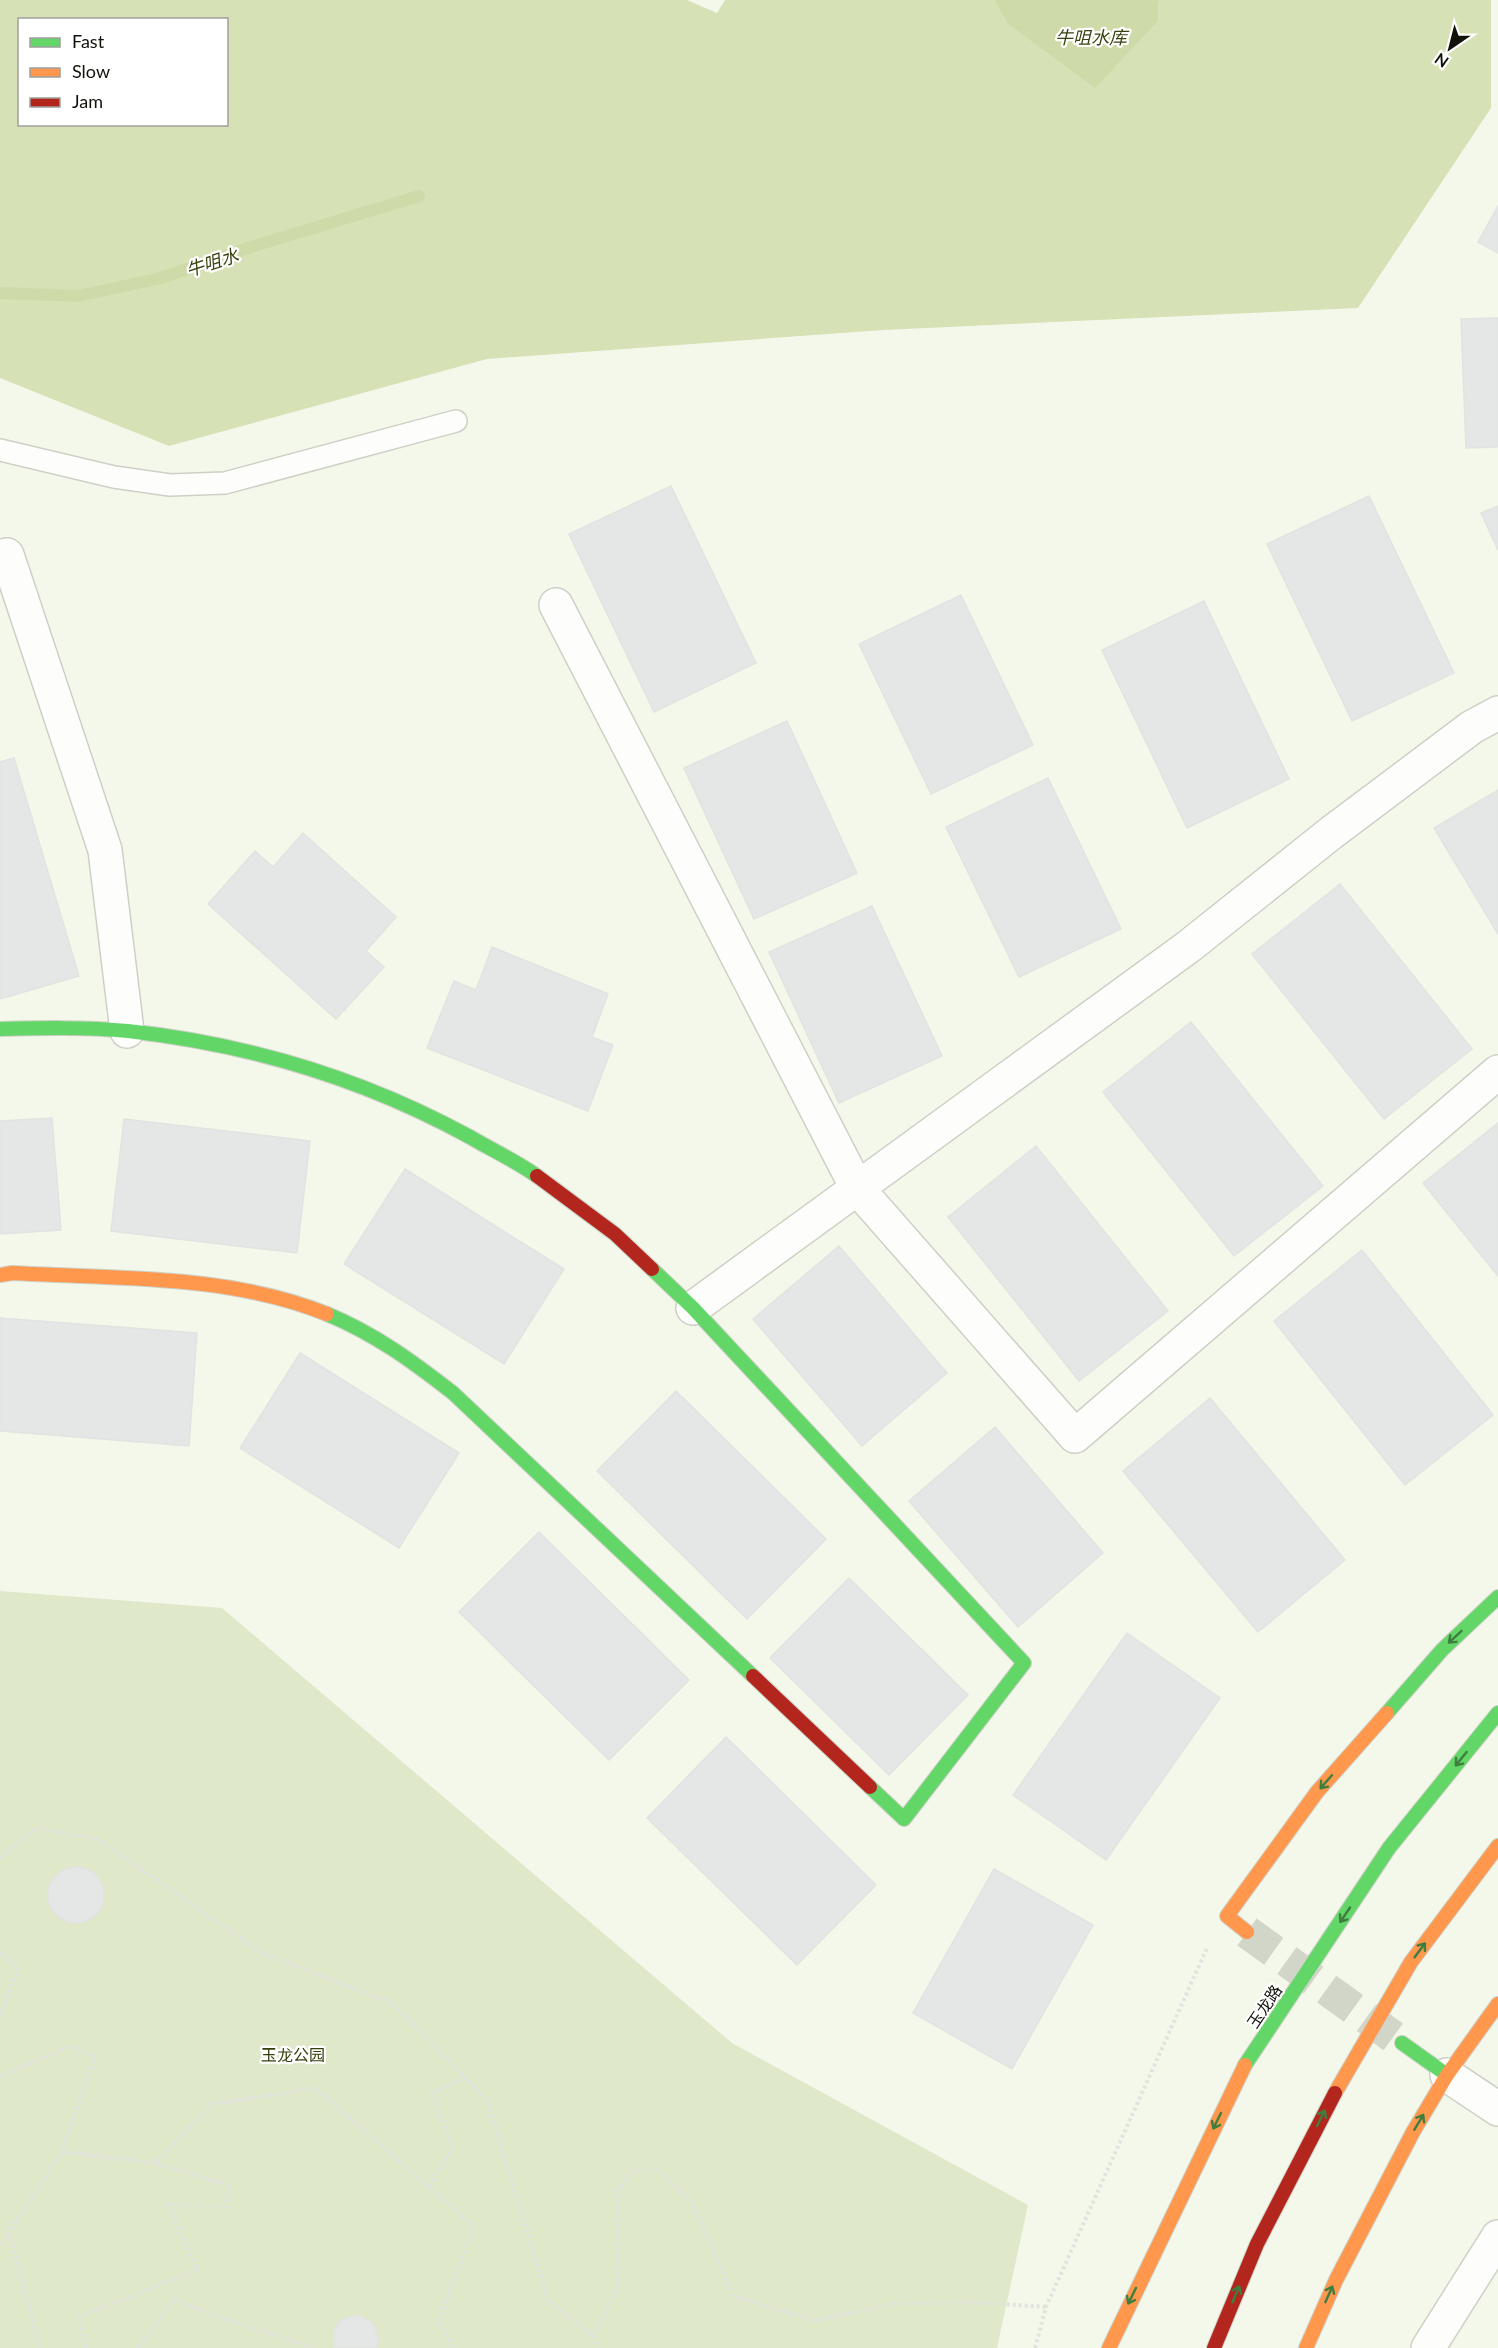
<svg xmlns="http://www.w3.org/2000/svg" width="1498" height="2348" font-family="Lato,'Noto Sans SC',sans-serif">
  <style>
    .green { fill: #e0e8ca }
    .forest { fill: #d6e1b6; fill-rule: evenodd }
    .water { fill: #cedba8 }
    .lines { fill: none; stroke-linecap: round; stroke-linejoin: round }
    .stream { stroke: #cedba8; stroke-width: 12 }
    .building { fill: #e5e7e6; stroke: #e1e3e1; stroke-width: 1.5 }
    .primary-tunnel { stroke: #d2d6c9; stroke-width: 33; stroke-dasharray: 33 16; stroke-linecap: butt }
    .lane-casing { stroke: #ced0c6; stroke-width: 24 }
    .street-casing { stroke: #ced0c6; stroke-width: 36 }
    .fast-casing { stroke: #ced0c6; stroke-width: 16 }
    .slow-casing { stroke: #ced0c6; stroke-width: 16 }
    .jam-casing { stroke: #ced0c6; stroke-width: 16 }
    .path { stroke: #e1e3de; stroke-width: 4; stroke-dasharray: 3 3; stroke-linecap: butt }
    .lane { stroke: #fdfefc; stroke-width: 21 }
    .street { stroke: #fdfefc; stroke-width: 33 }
    .fast { stroke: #63d668; stroke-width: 14 }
    .slow { stroke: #ff974d; stroke-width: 14 }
    .jam { stroke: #b3261e; stroke-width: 14 }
    .oneway { stroke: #3e7e3e }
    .labels { text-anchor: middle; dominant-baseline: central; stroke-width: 4.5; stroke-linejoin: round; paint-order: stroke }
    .street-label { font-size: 16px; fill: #10120a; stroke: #fff }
    .park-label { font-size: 16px; fill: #353e0b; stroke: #fff }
    .water-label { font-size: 18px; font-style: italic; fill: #394210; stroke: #fff }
  </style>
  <rect width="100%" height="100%" fill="#f4f8eb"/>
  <path class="green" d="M0 1591 222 1608 732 2043 1028 2205 997 2348H0Z"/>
  <path class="forest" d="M0 0H687L717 13 725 0H994L1007 23 1158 21 1159 0H1491V108L1358 308 883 330 487 359 169 446 0 378ZM20 20H226V124H20Z"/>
  <path class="water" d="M994 0H1159L1158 21 1095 88 1007 23Z"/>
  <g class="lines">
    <path class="stream" d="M0 293 78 296 161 278 251 247 419 196"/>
  </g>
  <path class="building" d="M1498 206V253L1478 242Z
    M1498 318V447L1466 448 1461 319Z
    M671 486 756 663 654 712 569 534Z
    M1369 496 1454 673 1352 721 1267 544Z
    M1498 506V550L1481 513Z
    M961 595 1033 745 931 794 859 644Z
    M1204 601 1289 779 1187 828 1102 650Z
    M787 721 857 873 754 919 684 768Z
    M14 758 79 976 0 999V762Z
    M1048 778 1121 929 1019 977 946 827Z
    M1498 790V934L1434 828Z
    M303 833 396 917 366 951 384 967 336 1019 208 904 255 851 273 867Z
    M1340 884 1472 1049 1384 1119 1252 954Z
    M872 906 942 1056 839 1103 769 952Z
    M492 947 608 994 592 1037 613 1045 588 1111 427 1048 454 981 476 990Z
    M1191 1022 1323 1186 1234 1256 1103 1092Z
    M52 1118 61 1230 0 1234V1121Z
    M124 1119 310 1141 297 1253 111 1231Z
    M1498 1123V1276L1423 1183Z
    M1036 1146 1168 1311 1079 1381 948 1217Z
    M405 1169 564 1269 504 1364 344 1264Z
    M839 1246 947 1373 862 1446 753 1319Z
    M1362 1250 1493 1415 1405 1485 1274 1321Z
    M0 1318 197 1333 189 1446 0 1431Z
    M300 1353 459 1453 399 1548 240 1448Z
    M676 1391 826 1539 747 1619 597 1471Z
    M1210 1398 1345 1560 1258 1632 1123 1471Z
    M995 1427 1103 1553 1018 1627 909 1501Z
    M539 1532 689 1680 609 1760 459 1612Z
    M849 1578 968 1695 889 1775 770 1658Z
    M1127 1633 1220 1698 1106 1860 1013 1795Z
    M726 1737 876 1885 797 1965 647 1818Z
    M48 1895a28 28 0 1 1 56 0a28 28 0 1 1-56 0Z
    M994 1869 1093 1925 1012 2069 913 2013Z
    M356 2315 370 2321 375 2327 379 2342 377 2348H334V2332L337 2325 342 2320Z"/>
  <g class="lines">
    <path class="primary-tunnel" d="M1247 1932 1399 2041"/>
    <g class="lane-casing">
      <path id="lane" d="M0 450 114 477 170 485 225 483 456 421"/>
    </g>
    <g class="street-casing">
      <path id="street" d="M7 555 105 850 127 1031
        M556 605 857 1188 1075 1436 1498 1072
        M693 1308 1188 947 1331 833 1472 727 1498 713
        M1447 2075 1498 2109
        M1428 2348 1498 2237"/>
    </g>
    <g class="fast-casing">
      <path id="fast" d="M0 1029C42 1028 85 1027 128 1031 247 1044 364 1079 470 1137 492 1150 516 1161 537 1176
        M652 1269 693 1308 1024 1663 904 1819 870 1787
        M327 1314C375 1334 412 1361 453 1393L753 1676
        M1387 1713 1442 1650 1498 1597
        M1402 2043 1447 2075
        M1245 2065 1389 1848 1498 1713"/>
    </g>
    <g class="slow-casing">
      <path id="slow" d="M0 1275 12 1273C117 1279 228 1274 327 1314
        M1247 1932 1227 1916 1317 1792 1387 1713
        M1335 2093 1411 1962 1498 1846
        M1109 2348 1245 2065
        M1306 2348 1336 2280 1413 2132 1447 2075 1498 2004"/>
    </g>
    <g class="jam-casing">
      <path id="jam" d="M537 1176 615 1234 652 1269
        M753 1676 870 1787
        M1214 2348 1257 2244 1335 2093"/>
    </g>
    <path class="path" d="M0 1858 36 1828 98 1839 262 1953 392 2003 487 2100 548 2300 593 2336 617 2290V2191L633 2171 657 2169 692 2202 733 2296 816 2321 891 2304 972 2302 1046 2307
      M0 1952 19 1968 0 2015
      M0 2076 71 2046 95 2056 62 2152 0 2247
      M62 2152 155 2163 212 2104 315 2088 474 2226 439 2321 453 2348
      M429 2186 453 2148 432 2093 465 2077
      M9 2233 40 2348
      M593 2336 600 2348
      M86 2348 79 2317 197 2270 168 2204 226 2207 230 2186 155 2163
      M139 2348 174 2299 210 2314 314 2348
      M1035 2348 1046 2307 1207 1948"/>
    <use href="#lane" class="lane"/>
    <use href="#street" class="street"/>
    <use href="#fast" class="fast"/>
    <use href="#slow" class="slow"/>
    <use href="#jam" class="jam"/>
  </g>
  <defs><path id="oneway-shaft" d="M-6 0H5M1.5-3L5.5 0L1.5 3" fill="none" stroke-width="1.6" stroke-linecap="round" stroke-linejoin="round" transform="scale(1.5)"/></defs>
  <g class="oneway">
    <use href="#oneway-shaft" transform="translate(1455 1637) rotate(137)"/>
    <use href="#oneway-shaft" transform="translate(1461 1759) rotate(129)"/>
    <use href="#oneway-shaft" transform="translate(1326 1782) rotate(131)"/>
    <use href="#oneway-shaft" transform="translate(1345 1915) rotate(124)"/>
    <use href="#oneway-shaft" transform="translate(1420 1950) rotate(-53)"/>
    <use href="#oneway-shaft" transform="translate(1321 2118) rotate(-63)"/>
    <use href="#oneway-shaft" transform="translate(1217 2121) rotate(116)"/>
    <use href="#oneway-shaft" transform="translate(1419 2122) rotate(-59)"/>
    <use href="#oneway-shaft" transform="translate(1236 2294) rotate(-67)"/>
    <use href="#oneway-shaft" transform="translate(1329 2294) rotate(-66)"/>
    <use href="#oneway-shaft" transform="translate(1132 2296) rotate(116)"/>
  </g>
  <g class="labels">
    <g class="street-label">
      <text transform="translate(1264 2006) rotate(-56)">玉龙路</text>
    </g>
    <g class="park-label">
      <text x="293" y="2054">玉龙公园</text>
    </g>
    <g class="water-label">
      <text x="1091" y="37">牛咀水库</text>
      <text transform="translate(212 262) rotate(-18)">牛咀水</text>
    </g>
  </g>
  <rect x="18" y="18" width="210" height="108" fill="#ffffff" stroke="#9fa09d" stroke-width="1.5"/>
  <rect x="30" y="38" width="30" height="9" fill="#63d668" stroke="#9fa09d" stroke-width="1.5"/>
  <text x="72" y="48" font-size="18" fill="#10120a">Fast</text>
  <rect x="30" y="68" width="30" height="9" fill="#ff974d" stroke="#9fa09d" stroke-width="1.5"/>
  <text x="72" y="78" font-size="18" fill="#10120a">Slow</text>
  <rect x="30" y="98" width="30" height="9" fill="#b3261e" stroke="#9fa09d" stroke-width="1.5"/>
  <text x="72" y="108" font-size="18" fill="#10120a">Jam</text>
  <g transform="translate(1450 48) rotate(215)" stroke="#ffffff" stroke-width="4.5" paint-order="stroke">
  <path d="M0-4.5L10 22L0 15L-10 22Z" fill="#10120a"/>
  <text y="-9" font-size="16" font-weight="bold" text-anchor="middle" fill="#10120a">N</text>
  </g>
</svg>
